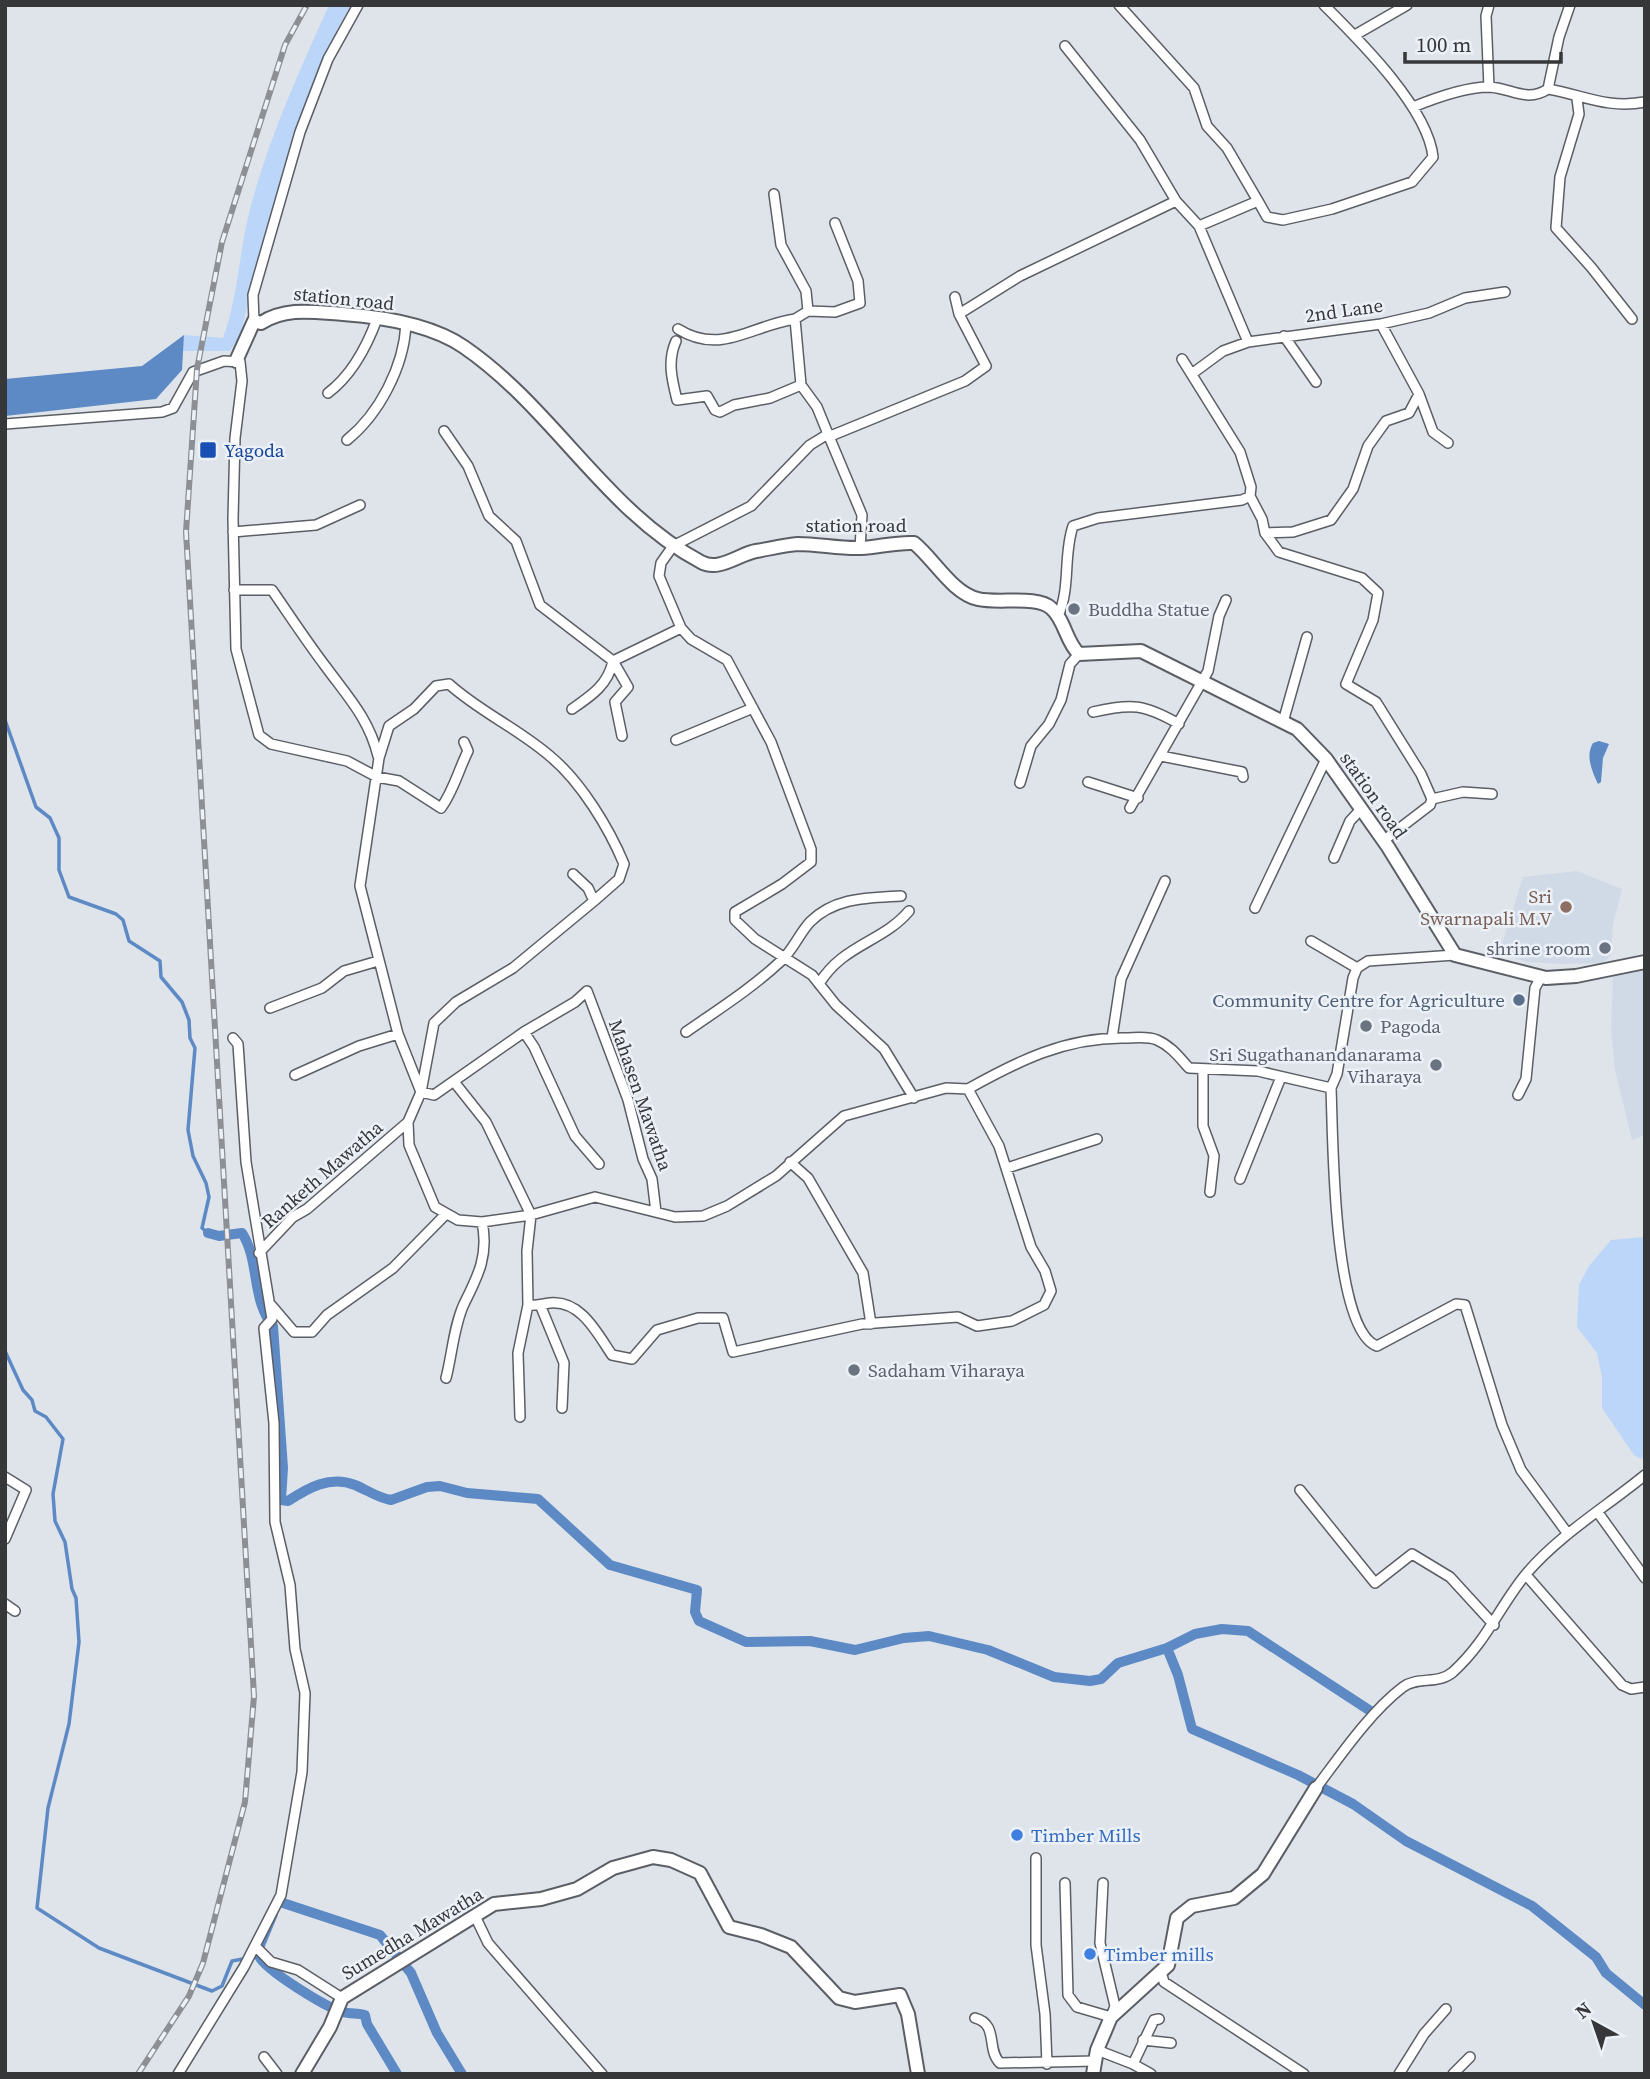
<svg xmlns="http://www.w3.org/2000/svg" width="1650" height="2079" font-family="'Source Serif 4',serif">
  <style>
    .built { fill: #d0dae7 }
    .green { fill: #bbd6f9 }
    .water { fill: #5d8ac5 }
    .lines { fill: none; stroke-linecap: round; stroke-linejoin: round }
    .stream { stroke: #5d8ac5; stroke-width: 3.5 }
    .canal { stroke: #5d8ac5; stroke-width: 10 }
    .street-casing { stroke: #5b5f65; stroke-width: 12 }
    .secondary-casing { stroke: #5b5f65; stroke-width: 16 }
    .street { stroke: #fff; stroke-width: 9 }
    .secondary { stroke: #fff; stroke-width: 12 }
    .rail-casing { stroke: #8c9094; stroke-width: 6 }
    .rail { stroke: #ecf1f8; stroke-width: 3.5; stroke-dasharray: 10; stroke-linecap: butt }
    .transit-dot { fill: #1a4fb4; stroke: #ecf1f8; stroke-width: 2.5 }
    .worship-dot { fill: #6b7280; stroke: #ecf1f8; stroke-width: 2.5 }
    .education-dot { fill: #8d6e63; stroke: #ecf1f8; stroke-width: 2.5 }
    .service-dot { fill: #5c6f8a; stroke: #ecf1f8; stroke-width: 2.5 }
    .shop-dot { fill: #3f7fe0; stroke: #ecf1f8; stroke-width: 2.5 }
    .labels { text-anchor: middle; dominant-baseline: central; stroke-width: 5; stroke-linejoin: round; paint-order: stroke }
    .street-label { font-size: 19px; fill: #353739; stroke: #ecf1f8 }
    .transit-label { font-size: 19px; fill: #164399; stroke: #ecf1f8; text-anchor: start }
    .worship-label { font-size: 19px; fill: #5b616d; stroke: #ecf1f8; text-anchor: start }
    .education-label { font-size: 19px; fill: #785e54; stroke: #ecf1f8; text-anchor: end }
    .service-label { font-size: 19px; fill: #4e5e75; stroke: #ecf1f8; text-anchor: end }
    .shop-label { font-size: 19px; fill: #366cbe; stroke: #ecf1f8; text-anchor: start }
  </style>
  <rect width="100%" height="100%" fill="#dfe4eb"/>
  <path class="built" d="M1577 871 1622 889 1613 924 1611 956 1602 963 1561 964 1527 962 1499 953 1523 877Z
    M1645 969V1135L1632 1140 1615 1070 1611 1028 1613 977Z"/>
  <path class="green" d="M329 5H351L325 52 296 128 273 215 266 228 240 337 230 351H183L184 335 223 338C237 300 239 257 248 217 266 144 298 74 329 5Z
    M1645 1237V1456L1641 1459 1634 1455 1602 1408V1377L1597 1353 1577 1327 1579 1285 1589 1266 1611 1240Z"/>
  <path class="water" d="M184 335 182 370 156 399 5 416V379L142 366Z
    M1599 741 1609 744 1603 758 1601 782 1598 784C1592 771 1585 756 1593 743Z"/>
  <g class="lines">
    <path class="stream" d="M5 720 36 807 50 818 59 838V870L69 897 116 914 123 920 129 941 160 961 161 977 182 1002 189 1020 190 1038 195 1048 188 1130 193 1156 206 1183 209 1197 202 1228 208 1233
      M5 1351 23 1390 32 1400 35 1411 46 1417 63 1439 53 1494 55 1521 65 1542 72 1589 76 1598 79 1642 69 1724 48 1808 37 1908 99 1948 212 1991 222 1986 232 1961 259 1956 276 1915"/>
    <path class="canal" d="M208 1233 219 1236 242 1233C260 1261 251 1300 273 1326L283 1468 281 1500 288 1501C308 1488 330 1475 355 1485 367 1490 378 1498 391 1500L427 1487 440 1486 467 1493 538 1499 610 1565 697 1590 695 1612 699 1621 746 1642 810 1641 855 1650 904 1638 929 1636 988 1650 1054 1677 1090 1681 1101 1679 1118 1663 1167 1648 1178 1675 1192 1729 1298 1775 1353 1804 1406 1841 1532 1906 1596 1957 1606 1973 1645 2005
      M1167 1648 1195 1634 1222 1629 1248 1631 1372 1712
      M280 1902 380 1935 411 1973 437 2033 462 2074
      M259 1956C265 1970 327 2008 343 2012 350 2014 358 2013 365 2015L367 2024 397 2074"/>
    <g class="street-casing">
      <path id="street" d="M1119 5 1194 88 1207 126 1227 148 1258 201
        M1489 5 1486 16 1489 87
        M1355 35 1407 5
        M1065 46 1140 140 1176 201
        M1548 89C1583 95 1607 109 1645 102
        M1577 99 1579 114 1560 177 1556 228 1591 267 1632 319
        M1413 107C1435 98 1465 87 1489 87 1512 88 1526 103 1548 89L1559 37 1570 5
        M774 194 781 245 806 291 808 311 795 319 801 385
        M1199 226 1248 342
        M808 311 835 312 860 303 858 281 835 223
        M959 314 1020 276 1176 201 1199 226 1258 201 1267 217 1283 220 1332 209 1412 182 1433 157C1428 108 1359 40 1324 5
        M254 321 253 295 300 132 328 59 358 5
        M1381 324 1419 394 1433 432 1448 443
        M678 329C721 356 752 325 795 319
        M1284 336 1316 382
        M676 341C667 361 672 380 677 400L707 396 715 410 720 412 734 405 770 398 801 385 817 407 828 434 833 435 965 381 986 366 959 314 955 297
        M1182 359 1240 452 1251 487 1250 496 1262 519 1265 533 1279 552 1362 578 1378 593 1373 620 1346 684 1376 702 1421 774 1432 799
        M1193 373 1223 351 1248 342 1381 324 1429 313 1465 298 1505 292
        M328 393C352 375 367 346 377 319
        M5 424 162 412 173 408 193 372 224 361 240 362 242 381 235 438 233 519 236 649 259 735 271 744 347 761 377 777 399 781 441 808C454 790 458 771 468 751L464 742
        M444 431 468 466 489 516 516 541 540 605 613 661 628 687 615 702 622 736
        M347 440C379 414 404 367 406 324
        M233 532 316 525 360 505
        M1265 533 1293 532 1331 520 1353 489 1368 446 1386 421 1409 413 1419 394
        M860 548 862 515 828 434 810 445 751 506 673 546 661 563 659 576 681 628 691 639 727 660 771 742 811 849V862L782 884 735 912V920L755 939 812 975 836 1005 884 1049 914 1098
        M234 590H272C290 616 307 642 326 667 348 697 369 719 378 756
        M1058 616C1071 587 1063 555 1073 526L1098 518 1242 500 1250 496
        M572 709C591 696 608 685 613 661L681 628
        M1093 712C1132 703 1144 704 1179 724
        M1283 722 1307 637
        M676 740 753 708
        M1161 756 1242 772 1243 777
        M1088 782 1138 798
        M1020 783 1031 746 1049 724 1061 700 1070 664 1079 654
        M1130 808 1208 671 1219 616 1226 600
        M1383 841 1430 805 1432 799 1463 792 1492 794
        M1334 858 1350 821 1361 809
        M573 874 588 888 594 901
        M1255 908 1326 759
        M1311 941 1357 968
        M819 984C842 945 883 942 909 911
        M270 1008 322 988 344 971 378 961
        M524 1032 534 1047 575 1136 599 1164
        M686 1032C719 1009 752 988 781 961 793 950 799 934 810 922 835 897 868 898 901 896
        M1112 1038 1121 979 1165 881
        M1203 1071V1126L1214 1156 1210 1192
        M295 1075 359 1046 398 1034
        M455 1083 486 1122 531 1215 527 1251 528 1305C537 1306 541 1304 550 1303 581 1300 597 1333 612 1355L632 1359 657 1330 698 1318H723L733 1352 862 1324 958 1317 977 1326 1012 1321 1044 1305 1051 1291 1045 1271 1031 1247 999 1146 968 1089C1018 1061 1066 1037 1125 1038 1135 1038 1148 1036 1157 1040 1171 1046 1179 1057 1189 1068L1258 1071 1331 1088 1337 1074 1353 978 1357 968 1368 961 1455 955
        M1331 1088C1333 1132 1332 1330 1377 1346L1456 1304 1465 1305 1502 1425 1521 1470 1568 1534
        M1518 1095 1526 1079 1535 988 1541 977
        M790 1162 808 1178 863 1273 871 1324
        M1007 1168 1097 1139
        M1240 1179 1281 1077
        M656 1212 652 1179 643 1159 628 1100 587 991 575 1002 524 1032 434 1095 421 1092 434 1023 456 1002 513 968 594 901 619 879 624 864C609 828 581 782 551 757 519 729 480 712 449 684L436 686 414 709 389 726 379 758 360 886 398 1034 421 1092 408 1122 409 1145 435 1207 458 1220 482 1222 531 1215 595 1197 675 1217 703 1216 727 1206 776 1176 844 1116 946 1088 968 1089
        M259 1253 293 1217 307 1209 408 1122
        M271 1305 294 1332H312L327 1315 393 1268 446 1214
        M541 1307 564 1363 562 1408
        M446 1378C452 1355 454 1325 464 1304 478 1276 489 1255 482 1222
        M520 1417 518 1353 528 1305
        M5 1477 26 1490 5 1539
        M1300 1490 1375 1583 1412 1554 1450 1577 1494 1625
        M1599 1514 1645 1578
        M1526 1575 1622 1685 1631 1689 1645 1687
        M5 1604 15 1611
        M1316 1788C1340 1756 1371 1711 1403 1687 1418 1676 1438 1685 1453 1672 1487 1641 1499 1607 1526 1574 1559 1535 1606 1507 1645 1475
        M1036 1858V1945L1045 2014 1047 2064
        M1065 1883 1068 1995 1077 2007 1111 2017 1115 2006 1100 1943 1103 1883
        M475 1916 488 1943 602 2074
        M255 1946 271 1962 298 1970 342 1998
        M1161 1972 1164 1982 1304 2074
        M975 2018C999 2024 986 2050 1000 2063L1095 2061
        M1143 2040 1171 2043
        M1097 2050 1133 2064 1154 2020 1159 2019
        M264 2057 277 2074
        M1133 2064 1151 2074
        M178 2074 244 1967 281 1895 302 1772 305 1693 295 1649 290 1585 275 1522 274 1423 264 1328 272 1319 246 1162 238 1044 233 1038
        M1399 2074 1424 2034 1446 2009
        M1453 2074 1470 2057"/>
    </g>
    <g class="secondary-casing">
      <path id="secondary" d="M236 361 254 321 261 323C286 307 313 312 343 314 382 317 431 324 464 347 553 408 606 512 701 562 719 572 739 554 756 551 769 549 784 545 798 544 819 544 840 549 861 548 879 547 896 542 914 543 934 559 952 593 978 599 998 604 1037 595 1051 608 1065 620 1066 642 1079 654L1141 651 1297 729 1326 759 1388 847 1455 955 1546 978 1576 976 1645 962
        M302 2074 330 2027 342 1998 494 1904 541 1899 577 1889 613 1868 653 1857 671 1860 700 1873 729 1927 761 1935 791 1947 839 1998 855 2002 900 1995 908 2014 918 2074
        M1093 2074 1097 2050 1111 2017 1168 1965 1177 1918 1192 1906 1234 1898 1263 1874 1316 1788"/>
    </g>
    <use href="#street" class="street"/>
    <use href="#secondary" class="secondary"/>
    <g class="rail-casing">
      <path id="rail" d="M138 2074 189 1996 203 1963 245 1802 254 1696 186 532 197 369 222 242 285 45 307 5"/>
    </g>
    <use href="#rail" class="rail"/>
  </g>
  <rect class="transit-dot" x="199" y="441" width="18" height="18" rx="3.5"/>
  <g class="worship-dot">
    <circle cx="1074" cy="609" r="7"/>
    <circle cx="1605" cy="948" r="7"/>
    <circle cx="1366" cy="1026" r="7"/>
    <circle cx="1436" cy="1065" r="7"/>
    <circle cx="854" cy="1370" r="7"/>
  </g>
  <circle class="education-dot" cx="1566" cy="907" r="7"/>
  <circle class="service-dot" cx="1519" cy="1000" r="7"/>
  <g class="shop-dot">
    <circle cx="1017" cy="1835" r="7"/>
    <circle cx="1090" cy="1954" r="7"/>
  </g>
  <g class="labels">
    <g class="street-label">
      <text transform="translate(344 298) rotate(6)">station road</text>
      <text transform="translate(1344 310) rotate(-8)">2nd Lane</text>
      <text x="856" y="525">station road</text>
      <text transform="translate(1374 795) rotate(55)">station road</text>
      <text transform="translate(641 1095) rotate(71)">Mahasen Mawatha</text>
      <text transform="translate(322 1174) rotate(-41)">Ranketh Mawatha</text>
      <text transform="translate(412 1933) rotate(-31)">Sumedha Mawatha</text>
    </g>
    <g class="transit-label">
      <text x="224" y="450">Yagoda</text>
    </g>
    <g class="worship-label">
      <text x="1088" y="609">Buddha Statue</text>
      <text x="1591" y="948" text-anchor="end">shrine room</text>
      <text x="1380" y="1026">Pagoda</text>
      <text x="1422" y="1054" text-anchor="end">Sri Sugathanandanarama<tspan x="1422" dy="22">Viharaya</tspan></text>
      <text x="868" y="1370">Sadaham Viharaya</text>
    </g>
    <g class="education-label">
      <text x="1552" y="896">Sri<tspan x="1552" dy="22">Swarnapali M.V</tspan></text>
    </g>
    <g class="service-label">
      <text x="1505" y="1000">Community Centre for Agriculture</text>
    </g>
    <g class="shop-label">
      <text x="1031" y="1835">Timber Mills</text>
      <text x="1104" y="1954">Timber mills</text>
    </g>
  </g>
  <rect width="1650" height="2079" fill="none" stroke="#353739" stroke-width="14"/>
  <g transform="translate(1594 2023) rotate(320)" stroke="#ecf1f8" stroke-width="5" paint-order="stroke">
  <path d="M0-5L12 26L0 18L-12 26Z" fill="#353739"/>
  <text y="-10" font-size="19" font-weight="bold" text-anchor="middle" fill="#353739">N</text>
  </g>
  <path d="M1405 52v10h156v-10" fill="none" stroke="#353739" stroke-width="3.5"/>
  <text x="1416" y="52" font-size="21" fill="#353739" stroke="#ecf1f8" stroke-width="5" paint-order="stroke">100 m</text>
</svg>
